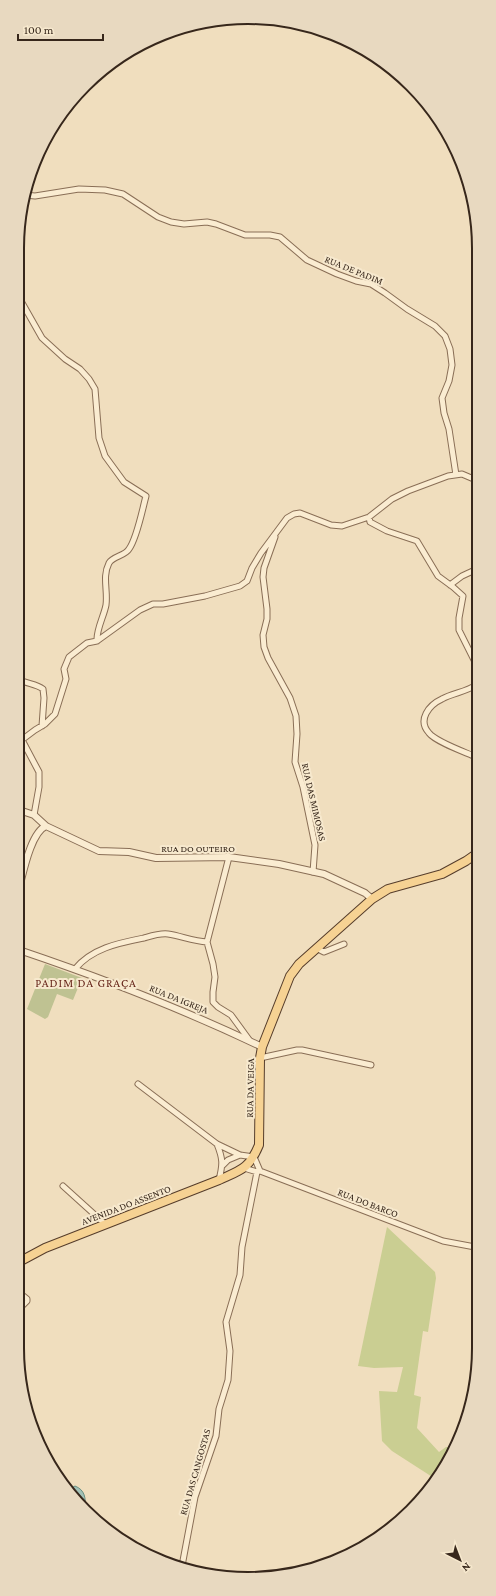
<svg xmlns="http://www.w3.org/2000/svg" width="496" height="1596" font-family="'Crimson Pro',serif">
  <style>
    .green { fill: #cace92 }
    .cemetery { fill: #bfc292 }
    .water { fill: #a2c1b6; stroke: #698f83 }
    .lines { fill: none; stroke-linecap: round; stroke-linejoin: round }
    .minor-casing { stroke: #896e56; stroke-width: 7 }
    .tertiary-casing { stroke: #896e56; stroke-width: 8 }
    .primary-casing { stroke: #563d2b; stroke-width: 10 }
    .minor { stroke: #faecd1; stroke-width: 5 }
    .tertiary { stroke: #faecd1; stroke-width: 6 }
    .primary { stroke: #f6d293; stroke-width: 8 }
    .labels { text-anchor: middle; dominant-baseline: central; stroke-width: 4; stroke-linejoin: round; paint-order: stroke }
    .street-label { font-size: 10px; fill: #37271b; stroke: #f7e9ce }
    .quarter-label { font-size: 12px; letter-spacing: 1px; fill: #662519; stroke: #f7e9ce }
    .rim { fill: none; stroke: #37271b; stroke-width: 2 }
  </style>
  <rect width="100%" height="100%" fill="#f0debe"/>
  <path class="green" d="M387 1227 435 1272 436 1278 428 1332 423 1331 414 1395 421 1397 417 1428 439 1452 446 1447H452L440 1476 437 1480 392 1451 382 1441 379 1391 397 1392 403 1367 374 1368 358 1366Z"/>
  <path class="cemetery" d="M45 964 82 978 73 1000 57 994 48 1017 45 1019 27 1009Z"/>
  <path class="water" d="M75 1486C85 1490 86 1498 85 1509L74 1500 68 1490Z"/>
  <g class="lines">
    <g class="minor-casing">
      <path id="minor" d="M25 195 35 196 79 189 105 190 123 194 158 217 171 222 184 224 207 222 216 224 245 235H270L280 237 307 260 337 274 356 281 371 284 385 293 407 309 435 326 445 336 450 349 452 365 449 381 442 398 444 413 449 429 456 475
        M21 301 42 338 65 359 80 369 89 379 95 389 99 438 105 456 124 482 146 496C142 511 137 538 129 549 125 556 113 556 109 563 102 577 108 590 106 605 104 616 96 630 97 641
        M369 517 370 522 387 531 417 541 438 576 453 587 463 596 459 618V630L476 664
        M275 537 264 568 263 577 267 609V619L263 635 264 647 268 658 290 698 296 716 297 734 295 762 303 787 315 845 313 872
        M450 585 462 576 475 570
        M20 680C28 684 36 684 43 689L44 698 42 726
        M22 740 39 772V787L34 815
        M19 742 35 730 45 724 55 714 66 679 64 669 69 657 87 643 97 641 140 610 153 604H163L205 596 240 586 247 581 252 568 261 553 287 518 294 514 300 513 331 525 342 526 369 517 392 499 408 491 448 476 462 474 476 480
        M476 757C465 752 436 742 429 733 417 720 429 705 442 699 452 693 466 692 476 685
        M207 942 229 857
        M316 948 324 952 344 944
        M75 969C92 948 119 943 144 938 151 936 160 933 168 934 181 936 193 941 207 942L213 964 215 977 213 992V1002L218 1007 231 1015 250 1041
        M260 1058 297 1050H302L371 1065
        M138 1084 217 1144 240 1155 254 1157 260 1171
        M217 1144C223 1159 223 1164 219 1180
        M223 1165 228 1160 240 1155
        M244 1168 257 1172 260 1171 443 1241 475 1247
        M63 1186 105 1224
        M17 1311 27 1301V1299L17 1291
        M182 1566 195 1497 216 1436 219 1409 228 1380 230 1351 226 1322 240 1275 242 1247 257 1172"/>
    </g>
    <g class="tertiary-casing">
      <path id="tertiary" d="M19 810 34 815 46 826 99 851 129 852 156 858 229 857 279 864 324 874 365 893 372 899
        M19 888C23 873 31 832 46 826
        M19 950C102 978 183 1009 262 1047"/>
    </g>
    <g class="primary-casing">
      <path id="primary" d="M17 1263 45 1248 219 1180C241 1170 249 1169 259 1145L260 1058 262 1047 290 976 299 964 372 899 388 889 442 874 466 861 476 854"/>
    </g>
    <use href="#minor" class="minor"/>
    <use href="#tertiary" class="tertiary"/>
    <use href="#primary" class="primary"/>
  </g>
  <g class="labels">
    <g class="street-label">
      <text transform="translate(354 270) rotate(22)">RUA DE PADIM</text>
      <text transform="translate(314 802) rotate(77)">RUA DAS MIMOSAS</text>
      <text x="198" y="848">RUA DO OUTEIRO</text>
      <text transform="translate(179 999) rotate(22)">RUA DA IGREJA</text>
      <text transform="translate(250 1088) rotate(-89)">RUA DA VEIGA</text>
      <text transform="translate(368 1203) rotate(21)">RUA DO BARCO</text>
      <text transform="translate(126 1205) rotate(-21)">AVENIDA DO ASSENTO</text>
      <text transform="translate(195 1472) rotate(-74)">RUA DAS CANGOSTAS</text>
    </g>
    <g class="quarter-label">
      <text x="86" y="983">PADIM DA GRAÇA</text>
    </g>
  </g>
  <path d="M0 0H496V1596H0ZM248 24H248A224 224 0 0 1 472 248V1348A224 224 0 0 1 248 1572H248A224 224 0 0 1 24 1348V248A224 224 0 0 1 248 24Z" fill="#e8d9c0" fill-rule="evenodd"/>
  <path class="rim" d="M248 24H248A224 224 0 0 1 472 248V1348A224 224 0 0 1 248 1572H248A224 224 0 0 1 24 1348V248A224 224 0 0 1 248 24Z"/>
  <g transform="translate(460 1560) rotate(138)" stroke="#f7e9ce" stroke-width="3" paint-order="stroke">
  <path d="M0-3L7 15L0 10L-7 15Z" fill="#37271b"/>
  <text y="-6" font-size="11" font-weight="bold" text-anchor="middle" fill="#37271b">N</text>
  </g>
  <path d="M18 34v6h85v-6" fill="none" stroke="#37271b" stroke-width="2"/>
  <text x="24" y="34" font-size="12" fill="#37271b" stroke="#f7e9ce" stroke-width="3" paint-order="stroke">100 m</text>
</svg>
